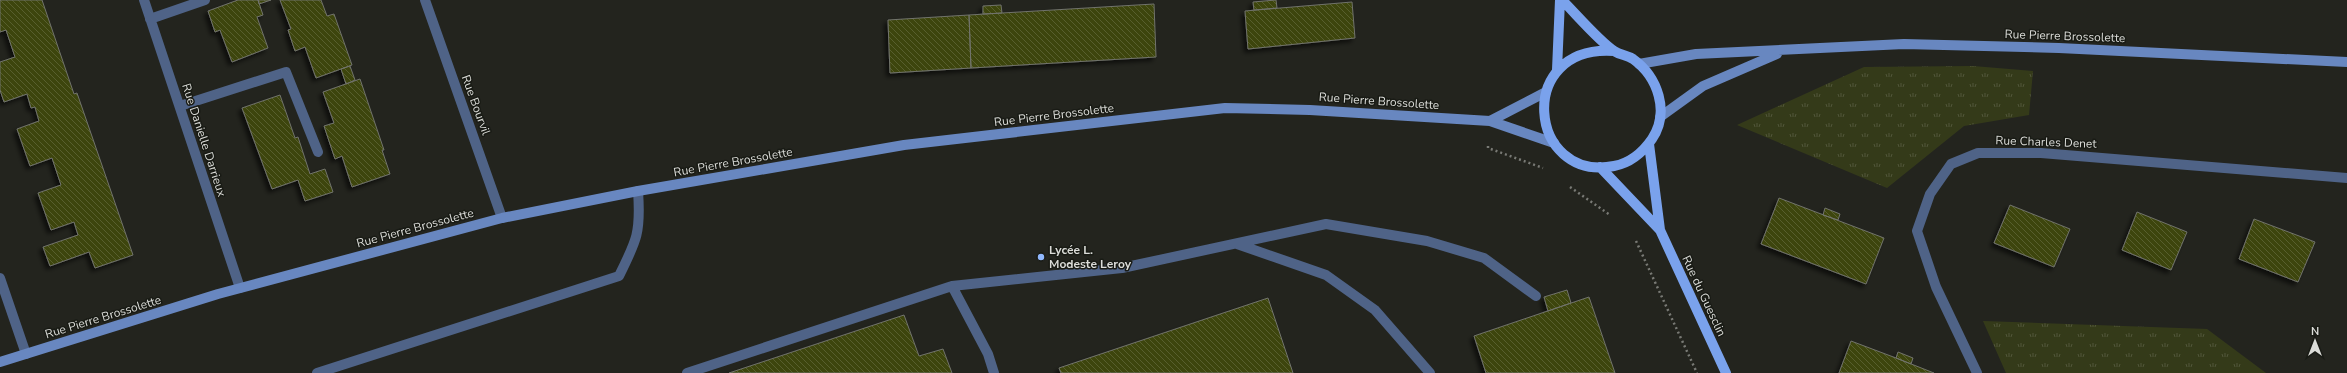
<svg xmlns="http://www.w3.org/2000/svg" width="2347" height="373" font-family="'Nunito Sans',sans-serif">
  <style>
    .park { fill: url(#park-tufts) }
    .building { fill: url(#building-back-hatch); stroke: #71736c; filter: url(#shadow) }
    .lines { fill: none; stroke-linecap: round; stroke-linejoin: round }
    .path { stroke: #797a75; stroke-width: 2.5; stroke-dasharray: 2 3; stroke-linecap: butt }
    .lane { stroke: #4f6387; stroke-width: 10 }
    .street { stroke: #4f6387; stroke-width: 10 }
    .secondary { stroke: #6887c0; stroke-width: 10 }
    .primary { stroke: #7aa2ec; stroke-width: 10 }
    .poi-dot { fill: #91b8fd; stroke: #191b15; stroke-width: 1.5 }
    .labels { text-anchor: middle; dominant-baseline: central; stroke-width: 3; stroke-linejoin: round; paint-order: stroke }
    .street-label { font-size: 12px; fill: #dbdcd8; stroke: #191b15 }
    .poi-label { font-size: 12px; font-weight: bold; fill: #dbdcd8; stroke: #191b15; text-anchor: start }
  </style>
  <defs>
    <pattern id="park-tufts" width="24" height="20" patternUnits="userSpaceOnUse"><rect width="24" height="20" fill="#343a19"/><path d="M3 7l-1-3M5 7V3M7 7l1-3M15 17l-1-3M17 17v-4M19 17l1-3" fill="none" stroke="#51563a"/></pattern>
    <pattern id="building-back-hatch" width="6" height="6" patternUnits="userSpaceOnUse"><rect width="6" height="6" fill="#3d450b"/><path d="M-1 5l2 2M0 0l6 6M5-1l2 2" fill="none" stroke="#585f2e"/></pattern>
    <filter id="shadow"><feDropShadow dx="-3.5" dy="3.5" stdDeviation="2" flood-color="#0009"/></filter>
  </defs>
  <rect width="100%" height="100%" fill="#23241e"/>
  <path class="park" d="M1973 66 2033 71 2029 115 1964 126 1887 188 1737 125 1864 67Z
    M1983 321 2207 329 2266 373H2006Z"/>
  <path class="building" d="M0 0H42L74 94 77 93 133 255 95 268 89 252 50 266 43 247 78 235 74 222 51 230 38 193 61 185 52 158 30 166 17 129 39 121 35 107 31 108 27 94 4 102 0 90V62L15 57 6 30 0 32Z
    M238 0H258L263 15 257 17 268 48 232 62 220 30 215 32 208 11Z
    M258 0H271L259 4Z
    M280 0H321L327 16 334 14 352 65 316 78 305 47 295 51 288 30 291 29Z
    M1276 0 1277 8 1254 10 1253 2Z
    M1352 2 1355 38 1248 49 1245 11Z
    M1154 4 1156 57 971 68 969 15Z
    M1001 5 1002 13 983 14V6Z
    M969 15 971 68 890 73 888 20Z
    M350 66 355 80 346 84 341 69Z
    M360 79 384 150H382L390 174 352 187 342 156 335 159 324 126 334 123 323 92Z
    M280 95 295 138 298 137 310 174 325 169 333 192 305 201 298 180 272 189 242 108Z
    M1779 198 1884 238 1866 284 1761 244Z
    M2010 205 2070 229 2054 267 1994 243Z
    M1825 208 1840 214 1838 220 1823 215Z
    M2137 212 2187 232 2171 270 2122 250Z
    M2254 219 2315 242 2298 282 2239 259Z
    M1567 290 1571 303 1548 311 1544 297Z
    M1589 297 1615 373H1486L1474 336Z
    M1268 298 1293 373H1061L1059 368Z
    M904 315 919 356 943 349 952 373H729Z
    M1851 341 1896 358 1934 373H1839Z
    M1898 352 1913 358 1911 364 1896 358Z"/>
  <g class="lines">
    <path class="path" d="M1488 146V148L1543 168
      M1570 187 1610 215
      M1636 241 1697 373"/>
    <path class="lane" d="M1237 244 1326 275 1375 310 1430 373
      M952 286 988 354 994 373
      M317 373 619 276C637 240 641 232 638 191
      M687 373 952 286 1122 268 1326 224 1427 241 1484 258 1536 296"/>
    <path class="street" d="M144 0 240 288
      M425 0 502 218
      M150 19 205 0
      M180 106 286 72 318 152
      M0 278 26 354
      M1977 373 1936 287 1917 231 1930 194 1951 164 1978 153H2041L2347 178"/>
    <path class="secondary" d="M1639 64 1696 54 1904 44 2059 48 2347 62
      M1660 117 1703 86 1777 54
      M1490 121 1546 92
      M0 362 218 294 502 218 638 191 904 145 1225 108 1310 110 1490 121 1554 143"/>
    <path class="primary" d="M1562 0C1576 14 1599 41 1614 51 1620 55 1627 55 1633 59 1658 77 1670 112 1652 139 1643 152 1630 163 1614 166 1528 183 1514 44 1614 51
      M1557 70 1560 0
      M1649 144 1660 230 1726 373
      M1600 167 1660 230"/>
  </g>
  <circle class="poi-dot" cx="1041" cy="257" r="4"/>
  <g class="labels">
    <g class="street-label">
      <text transform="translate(2065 36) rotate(2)">Rue Pierre Brossolette</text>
      <text transform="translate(1379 101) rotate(4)">Rue Pierre Brossolette</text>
      <text transform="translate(476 105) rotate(70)">Rue Bourvil</text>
      <text transform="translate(1054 115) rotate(-7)">Rue Pierre Brossolette</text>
      <text transform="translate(204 140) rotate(72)">Rue Danielle Darrieux</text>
      <text transform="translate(2046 142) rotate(2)">Rue Charles Denet</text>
      <text transform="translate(733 162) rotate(-10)">Rue Pierre Brossolette</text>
      <text transform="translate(415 228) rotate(-15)">Rue Pierre Brossolette</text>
      <text transform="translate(1704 296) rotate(65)">Rue du Guesclin</text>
      <text transform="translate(103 317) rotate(-17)">Rue Pierre Brossolette</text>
    </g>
    <g class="poi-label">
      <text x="1049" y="250">Lycée L.<tspan x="1049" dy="14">Modeste Leroy</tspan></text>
    </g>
  </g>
  <g transform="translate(2315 341)" stroke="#191b15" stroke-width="3" paint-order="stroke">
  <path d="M0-3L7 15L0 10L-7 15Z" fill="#dbdcd8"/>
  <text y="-6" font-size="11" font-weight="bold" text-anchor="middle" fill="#dbdcd8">N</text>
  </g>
</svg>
